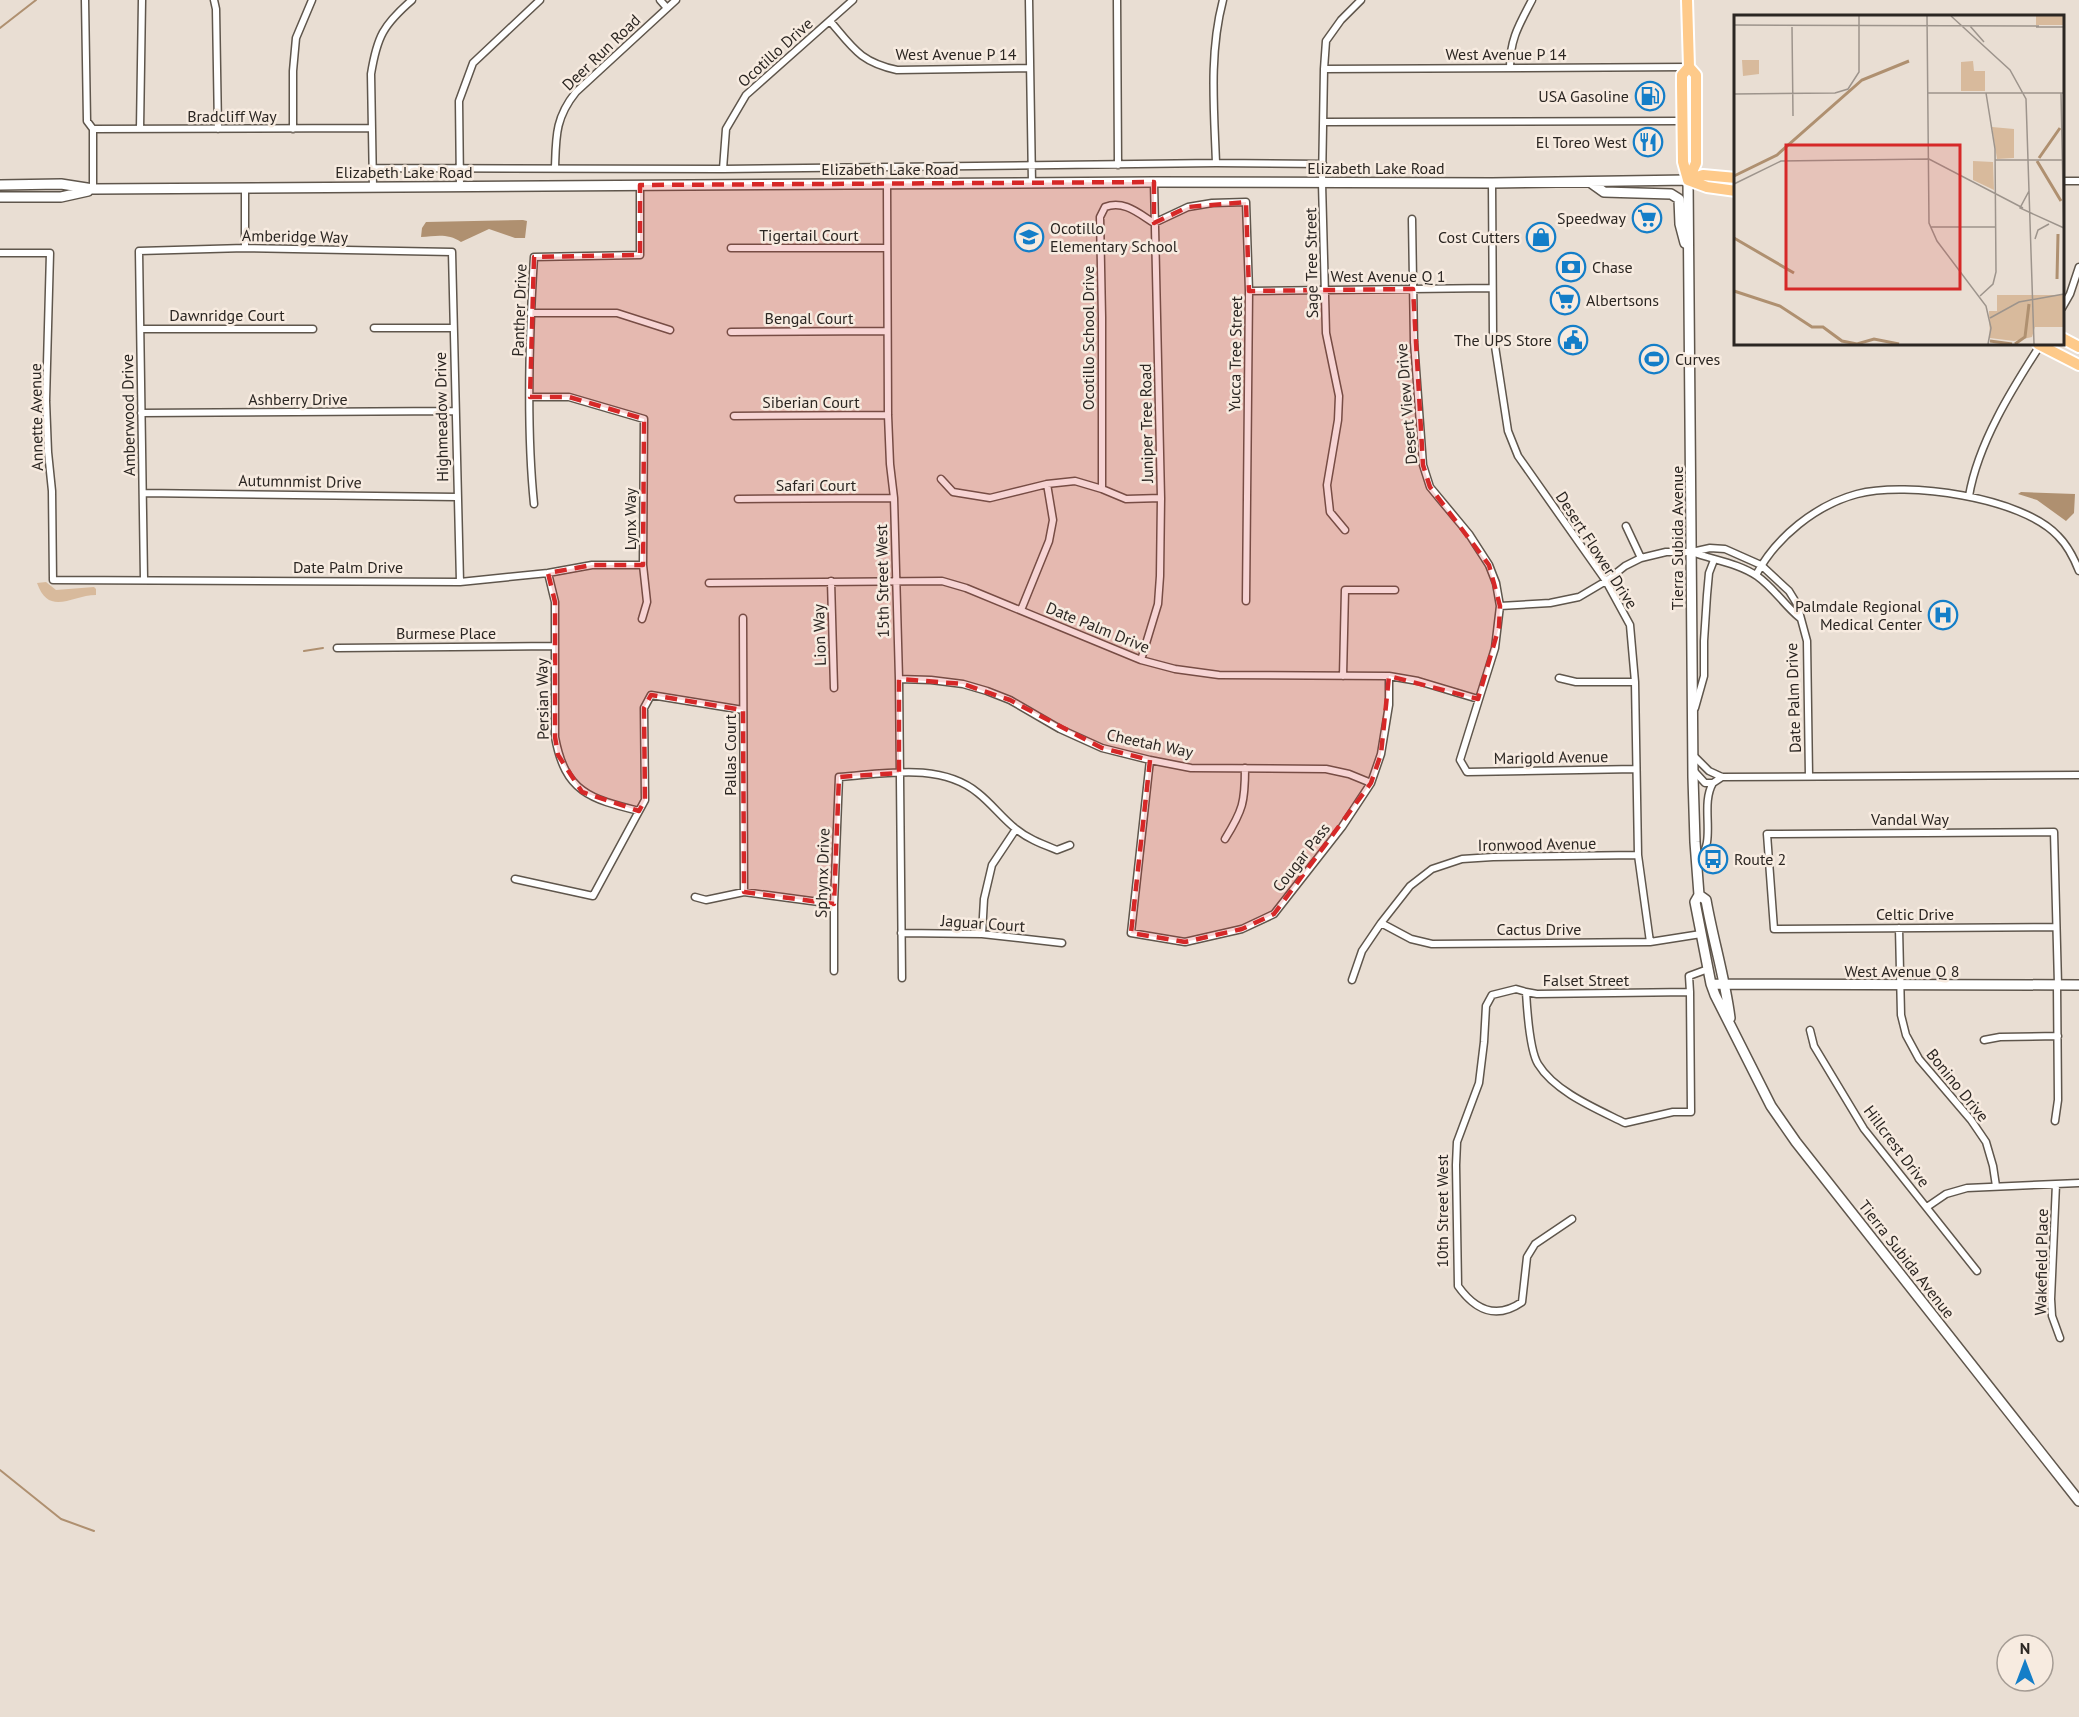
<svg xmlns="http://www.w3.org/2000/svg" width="2079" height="1717" font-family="'PT Sans',sans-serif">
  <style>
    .green { fill: #d8ba9c }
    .water { fill: #af9070 }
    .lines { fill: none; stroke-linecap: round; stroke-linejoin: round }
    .stream { stroke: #af9070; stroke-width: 2 }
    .street-casing { stroke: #5f564c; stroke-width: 9 }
    .secondary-casing { stroke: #5f564c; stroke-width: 12 }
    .primary-casing { stroke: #fff; stroke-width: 14 }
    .street { stroke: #fff; stroke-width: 6 }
    .secondary { stroke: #fff; stroke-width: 9 }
    .primary { stroke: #feca8a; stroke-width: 10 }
    .marked { fill: #d62828; fill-opacity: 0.2; stroke: #d62828; stroke-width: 4.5; stroke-dasharray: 12 8; stroke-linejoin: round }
    .labels { text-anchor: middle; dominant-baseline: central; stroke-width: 5; stroke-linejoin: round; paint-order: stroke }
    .street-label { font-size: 16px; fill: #2b2622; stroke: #f7ebe0 }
    .poi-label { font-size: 16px; fill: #2b2622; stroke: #f7ebe0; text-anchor: end }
    .inset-river { fill: none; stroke: #af9070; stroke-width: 3 }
    .inset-road { fill: none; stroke: #9d948c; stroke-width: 1.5 }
    .view { fill: #d62828; fill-opacity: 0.15; stroke: #d62828; stroke-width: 3 }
    .inset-edge { fill: none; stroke: #2b2622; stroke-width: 3 }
  </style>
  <rect width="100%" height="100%" fill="#e9ded3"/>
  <path class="green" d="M46 582 56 590 94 587 96 589V595C72 595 49 617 37 583Z"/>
  <path class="water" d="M523 220 527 221 525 238H515L489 229 461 242C448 233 436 236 421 237L422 228 426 222Z
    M2021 492 2075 494 2074 513 2066 521 2037 500 2018 494Z"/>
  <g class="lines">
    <path class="stream" d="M0 28 36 0
      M304 651 323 648
      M0 1470 61 1519 94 1531"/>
    <g class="street-casing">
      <path id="street" d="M85 0 87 121 93 129
        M214 0 216 9 218 129
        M660 0 667 8
        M1029 0 1032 183
        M1117 0 1118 165
        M830 21C853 48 860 62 897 70L1029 68
        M1510 67C1510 39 1519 25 1532 0
        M1324 69 1689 67
        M1323 122 1682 121
        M93 129 371 128
        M140 129 142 0
        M293 129V71L296 38 312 0
        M1216 163C1214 108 1209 53 1223 0
        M372 168 723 169 1216 163 1323 164
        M555 168C556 137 555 118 576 92L676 0
        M723 169 726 129 746 95 853 0
        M2062 181H2079
        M1492 183 1493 333 1508 431 1518 456 1606 581 1630 625 1635 682 1638 855 1650 942
        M887 184 888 415 890 464 894 498 899 679 902 978
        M373 187 371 74C377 37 383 25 412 0
        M460 187 459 101 473 63 540 0
        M93 189V129
        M1412 219 1414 342 1423 465 1430 487 1469 534 1489 565 1496 583 1500 606 1495 648 1460 760 1467 772 1636 769
        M245 248V188
        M731 248H887
        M0 253H50L46 401 48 452 52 491 53 580 460 582 548 573 592 565H643
        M1249 291 1492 288
        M2062 308 2070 294 2079 267
        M530 313H617L670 330
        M374 328H453
        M141 329H313
        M731 332 887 331
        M530 397H569L644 419 643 565 647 602 642 619
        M141 413 454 411
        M734 416 888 415
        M941 479 953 492 990 498 1047 484 1075 481 1102 489 1126 499 1161 498
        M1102 489V317L1100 217 1105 207C1124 200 1138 213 1154 223L1188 207 1212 203 1246 202 1249 291 1246 601
        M143 493 457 497
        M1969 496C1978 443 2012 389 2041 344
        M738 499 894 498
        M534 504C526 425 529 337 534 257L640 255V185
        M1626 526 1641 558
        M1345 530 1330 512 1327 485 1338 420 1339 396 1326 333 1322 183 1324 69 1326 41 1341 20 1361 0
        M1692 552C1713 560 1738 563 1757 576 1774 588 1784 605 1800 618
        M548 573 555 602V737C565 792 590 799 639 811
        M1756 575C1776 537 1816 505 1857 494 1907 481 2022 497 2058 536 2068 546 2074 558 2079 571
        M144 579 139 251 245 248 452 252 460 582
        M831 581 834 688
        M709 583 942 581 966 588 1141 660 1175 669 1219 675 1389 676 1418 681 1478 699
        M1500 606 1550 603 1579 597 1606 581 1625 566 1641 558 1666 552H1692L1710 548 1725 549 1761 565 1789 591 1797 604 1807 641 1809 776
        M1021 610 1049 541 1053 520 1047 484
        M743 618 744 892
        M337 648 555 646
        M1141 660 1158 604 1160 576 1161 498 1154 182
        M1343 676 1345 590H1395
        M1559 678 1576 682H1635
        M899 679 931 680 963 684 987 691 1010 700 1060 729 1102 748 1150 760 1191 768 1326 769 1349 774 1371 783
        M1695 708 1704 676V641L1707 595 1709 573 1714 560
        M1693 755 1709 771 1722 777 2079 775
        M1150 760 1131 933 1185 942 1242 929 1274 914 1342 827 1371 783 1381 754 1389 705V676
        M1694 771 1705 783H1713L1722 777
        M1225 839C1243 810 1245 802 1245 768
        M1698 865C1701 858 1706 850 1707 842 1710 823 1703 800 1713 783
        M515 879 593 896 645 800 644 708 651 695 743 710
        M695 897 706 900 744 892 834 904
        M1381 923 1411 939 1432 944 1650 942 1701 934
        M2055 927 1774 929 1767 834 2054 832 2058 985
        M1899 928 1901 1015 1906 1035 1919 1059 1971 1120 1986 1142 1993 1166 1996 1186
        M901 933 982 934 1062 943
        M982 934 984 899 992 865 1016 829
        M834 971V904L839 777C884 774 940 762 978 793 992 804 1002 818 1016 829 1028 839 1042 844 1057 850L1070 845
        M1352 980 1362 951 1381 923 1410 886 1432 869 1462 859 1493 857 1638 855
        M1526 992 1516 989 1492 995 1486 1006 1484 1042 1479 1083 1457 1142 1456 1165 1458 1286C1475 1310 1496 1320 1522 1302L1527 1257 1535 1244 1572 1219
        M1690 992 1537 994 1526 992C1527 1009 1530 1051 1538 1064 1555 1092 1597 1109 1625 1123L1673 1112H1691L1690 992 1689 976 1708 969
        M1810 1030 1814 1046 1864 1129 1977 1271
        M1984 1040 2000 1037 2058 1036
        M2055 1121 2058 1100 2057 985
        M2056 1184 2051 1299 2052 1316 2060 1338
        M1927 1207 1946 1194 1967 1188 2079 1183"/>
    </g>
    <g class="secondary-casing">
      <path id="secondary" d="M1590 182 1604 192 1671 194 1679 199 1680 224 1685 243
        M0 185 61 184 93 189 1154 182 1492 183 1688 180 1693 777 1695 842 1699 895 1695 902 1711 984 1715 995 1771 1106 1796 1142 2079 1501
        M0 197H61L88 191
        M1699 895 1706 900C1713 940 1725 978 1730 1018
        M1711 984 2079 985"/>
    </g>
    <g class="primary-casing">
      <path id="primary" d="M1687 0 1689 67 1696 75V163L1688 180
        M1688 180 1683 162 1682 85V75L1689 67
        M1688 180 1707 187 1736 191
        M1688 180 1703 175 1736 178
        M2062 338 2079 347
        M2038 344 2079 365"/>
    </g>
    <use href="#street" class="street"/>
    <use href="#secondary" class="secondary"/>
    <use href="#primary" class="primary"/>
  </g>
  <path class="marked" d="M1154 182V223L1188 207 1246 202 1249 291 1413 289 1423 465 1430 487 1489 565 1500 606 1499 627 1478 699 1389 676 1381 754 1371 783 1274 914 1242 929 1185 942 1131 933 1150 760 1102 748 1010 700 963 684 899 679V773L839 777 834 904 744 892 743 710 651 695 644 708 645 800 639 811 582 792 558 755 555 737V602L548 573 592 565H643L644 419 569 397H530L534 257 640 255V185Z"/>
  <defs>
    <g id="fuel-ring" transform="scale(1.5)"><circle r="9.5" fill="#f7ebe0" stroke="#147ec8" stroke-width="1.5"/><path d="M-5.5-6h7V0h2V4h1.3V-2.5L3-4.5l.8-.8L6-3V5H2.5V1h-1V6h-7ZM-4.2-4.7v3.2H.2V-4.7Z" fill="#147ec8"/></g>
    <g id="restaurant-ring" transform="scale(1.5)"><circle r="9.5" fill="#f7ebe0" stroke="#147ec8" stroke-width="1.5"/><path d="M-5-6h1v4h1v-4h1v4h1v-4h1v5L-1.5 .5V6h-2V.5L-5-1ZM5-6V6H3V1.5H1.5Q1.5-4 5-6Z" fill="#147ec8"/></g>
    <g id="supermarket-ring" transform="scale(1.5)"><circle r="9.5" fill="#f7ebe0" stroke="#147ec8" stroke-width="1.5"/><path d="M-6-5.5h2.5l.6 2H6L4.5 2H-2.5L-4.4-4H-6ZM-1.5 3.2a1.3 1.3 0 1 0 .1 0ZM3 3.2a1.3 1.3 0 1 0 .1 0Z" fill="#147ec8"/></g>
    <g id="school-ring" transform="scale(1.5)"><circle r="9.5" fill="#f7ebe0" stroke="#147ec8" stroke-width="1.5"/><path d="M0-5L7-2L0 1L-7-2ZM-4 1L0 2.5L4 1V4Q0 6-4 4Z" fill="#147ec8"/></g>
    <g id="shop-ring" transform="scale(1.5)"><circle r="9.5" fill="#f7ebe0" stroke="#147ec8" stroke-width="1.5"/><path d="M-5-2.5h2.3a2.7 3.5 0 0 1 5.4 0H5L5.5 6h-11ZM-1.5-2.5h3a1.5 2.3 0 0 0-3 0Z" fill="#147ec8"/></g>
    <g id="bank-ring" transform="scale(1.5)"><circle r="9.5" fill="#f7ebe0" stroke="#147ec8" stroke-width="1.5"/><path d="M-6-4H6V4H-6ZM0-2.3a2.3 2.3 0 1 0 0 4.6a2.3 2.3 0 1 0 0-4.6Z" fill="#147ec8"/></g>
    <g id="civic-ring" transform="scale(1.5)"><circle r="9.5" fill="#f7ebe0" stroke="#147ec8" stroke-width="1.5"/><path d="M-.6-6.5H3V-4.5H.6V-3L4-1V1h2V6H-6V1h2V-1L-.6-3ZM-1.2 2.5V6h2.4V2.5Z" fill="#147ec8"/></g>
    <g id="stadium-ring" transform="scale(1.5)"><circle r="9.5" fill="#f7ebe0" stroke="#147ec8" stroke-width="1.5"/><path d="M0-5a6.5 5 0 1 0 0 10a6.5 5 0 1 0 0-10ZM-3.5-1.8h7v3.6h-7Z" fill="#147ec8"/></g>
    <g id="hospital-ring" transform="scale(1.5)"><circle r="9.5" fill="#f7ebe0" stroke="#147ec8" stroke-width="1.5"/><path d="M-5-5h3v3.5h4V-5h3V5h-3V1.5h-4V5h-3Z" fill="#147ec8"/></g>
    <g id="bus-ring" transform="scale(1.5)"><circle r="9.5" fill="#f7ebe0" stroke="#147ec8" stroke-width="1.5"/><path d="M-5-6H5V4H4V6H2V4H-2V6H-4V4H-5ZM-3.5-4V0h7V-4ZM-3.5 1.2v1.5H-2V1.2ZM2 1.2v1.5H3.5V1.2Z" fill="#147ec8"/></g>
  </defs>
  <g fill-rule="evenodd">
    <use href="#fuel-ring" x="1650" y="96"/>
    <use href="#restaurant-ring" x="1648" y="142"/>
    <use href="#supermarket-ring" x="1647" y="218"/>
    <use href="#school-ring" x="1029" y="237"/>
    <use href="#shop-ring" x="1541" y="237"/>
    <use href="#bank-ring" x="1571" y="267"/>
    <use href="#supermarket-ring" x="1565" y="300"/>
    <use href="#civic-ring" x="1573" y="340"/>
    <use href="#stadium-ring" x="1654" y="359"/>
    <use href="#hospital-ring" x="1943" y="615"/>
    <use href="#bus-ring" x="1713" y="859"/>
  </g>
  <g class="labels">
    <g class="street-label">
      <text transform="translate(601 52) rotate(-44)">Deer Run Road</text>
      <text transform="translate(775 52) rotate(-42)">Ocotillo Drive</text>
      <text x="956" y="54">West Avenue P 14</text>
      <text x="1506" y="54">West Avenue P 14</text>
      <text x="232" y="116">Bradcliff Way</text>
      <text x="1376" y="168">Elizabeth Lake Road</text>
      <text x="890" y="169">Elizabeth Lake Road</text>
      <text x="404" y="172">Elizabeth Lake Road</text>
      <text x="809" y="235">Tigertail Court</text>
      <text transform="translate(295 236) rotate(1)">Amberidge Way</text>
      <text transform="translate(1311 263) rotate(-91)">Sage Tree Street</text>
      <text x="1388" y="276">West Avenue Q 1</text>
      <text transform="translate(519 310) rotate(-88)">Panther Drive</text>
      <text x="227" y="315">Dawnridge Court</text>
      <text x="809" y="318">Bengal Court</text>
      <text transform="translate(1088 338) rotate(-90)">Ocotillo School Drive</text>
      <text transform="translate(1235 354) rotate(-89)">Yucca Tree Street</text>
      <text x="298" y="399">Ashberry Drive</text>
      <text x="811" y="402">Siberian Court</text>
      <text transform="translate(1406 404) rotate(-95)">Desert View Drive</text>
      <text transform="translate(128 415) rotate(-91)">Amberwood Drive</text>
      <text transform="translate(36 417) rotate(-91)">Annette Avenue</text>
      <text transform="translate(441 417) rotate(-91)">Highmeadow Drive</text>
      <text transform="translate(1146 423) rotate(-91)">Juniper Tree Road</text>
      <text transform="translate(300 481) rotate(1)">Autumnmist Drive</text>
      <text x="816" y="485">Safari Court</text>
      <text transform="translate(630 519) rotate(-90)">Lynx Way</text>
      <text transform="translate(1677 538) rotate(-90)">Tierra Subida Avenue</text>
      <text transform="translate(1597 550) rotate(57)">Desert Flower Drive</text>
      <text x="348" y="567">Date Palm Drive</text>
      <text transform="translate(882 581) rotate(-91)">15th Street West</text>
      <text transform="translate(1098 627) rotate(22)">Date Palm Drive</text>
      <text x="446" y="633">Burmese Place</text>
      <text transform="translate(819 635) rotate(-92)">Lion Way</text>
      <text transform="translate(1793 698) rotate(-92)">Date Palm Drive</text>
      <text transform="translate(542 699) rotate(-91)">Persian Way</text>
      <text transform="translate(1150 743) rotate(12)">Cheetah Way</text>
      <text transform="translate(730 755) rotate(-90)">Pallas Court</text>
      <text transform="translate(1551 757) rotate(-1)">Marigold Avenue</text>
      <text x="1910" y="819">Vandal Way</text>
      <text transform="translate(1537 844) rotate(-1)">Ironwood Avenue</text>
      <text transform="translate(1301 857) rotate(-52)">Cougar Pass</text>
      <text transform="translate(822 873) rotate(-88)">Sphynx Drive</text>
      <text x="1915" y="914">Celtic Drive</text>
      <text transform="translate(983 923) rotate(4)">Jaguar Court</text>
      <text x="1539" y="929">Cactus Drive</text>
      <text x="1902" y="971">West Avenue Q 8</text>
      <text x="1586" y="980">Falset Street</text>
      <text transform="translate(1958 1085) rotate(51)">Bonino Drive</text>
      <text transform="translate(1897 1146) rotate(53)">Hillcrest Drive</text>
      <text transform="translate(1442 1211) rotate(-90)">10th Street West</text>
      <text transform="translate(1907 1259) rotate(52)">Tierra Subida Avenue</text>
      <text transform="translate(2041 1262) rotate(-89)">Wakefield Place</text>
    </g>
    <g class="poi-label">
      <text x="1629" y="96">USA Gasoline</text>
      <text x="1627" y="142">El Toreo West</text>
      <text x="1626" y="218">Speedway</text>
      <text x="1050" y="228" text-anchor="start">Ocotillo<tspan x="1050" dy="18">Elementary School</tspan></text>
      <text x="1520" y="237">Cost Cutters</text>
      <text x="1592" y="267" text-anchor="start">Chase</text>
      <text x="1586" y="300" text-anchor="start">Albertsons</text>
      <text x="1552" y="340">The UPS Store</text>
      <text x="1675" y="359" text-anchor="start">Curves</text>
      <text x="1922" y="606">Palmdale Regional<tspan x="1922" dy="18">Medical Center</tspan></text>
      <text x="1734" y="859" text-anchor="start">Route 2</text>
    </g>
  </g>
  <g transform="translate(1734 15)">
    <rect width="330" height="330" fill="#e9ded3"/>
    <path d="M302 1H330V10H302ZM8 45H25V59L9 61ZM239 46 240 56H251V76H227V47ZM258 112 280 114V143L263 144ZM239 146 259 147 260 175 239 165ZM263 280H330V312H301L298 322 280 326 256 323 255 296H263Z" fill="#d8ba9c"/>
    <path class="inset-river" d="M305 143 326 113M303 146 327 186M0 161 43 140 128 65 175 46M0 223 60 258M323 264 324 219M0 276 46 291 78 312H89L108 326 123 329 140 324 165 329M256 326 278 329M281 329 291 322 295 289"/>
    <path class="inset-road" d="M193 1 195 208 203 226 252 291 257 313 254 329M217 1 276 55 292 84 300 329M0 10 305 11M236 11 250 27M58 12 59 101M302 12H330M193 78H330M327 78 330 226M0 79 101 78 114 74 125 57V1M261 145H329M0 169 47 146 195 144 289 193M295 176 286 193 330 213M197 212H262M301 224 304 215 315 209M246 281 259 269 262 257 261 134 252 78M256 303 285 287 330 279"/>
    <path class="view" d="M52 130H226V274H52Z"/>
    <rect width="330" height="330" class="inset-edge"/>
  </g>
  <g transform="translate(2025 1663)"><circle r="28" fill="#f7ebe0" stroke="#a59c94" stroke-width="1.5"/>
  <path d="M0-4.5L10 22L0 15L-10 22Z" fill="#147ec8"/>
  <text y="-9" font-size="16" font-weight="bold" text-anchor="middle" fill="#2b2622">N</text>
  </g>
</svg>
